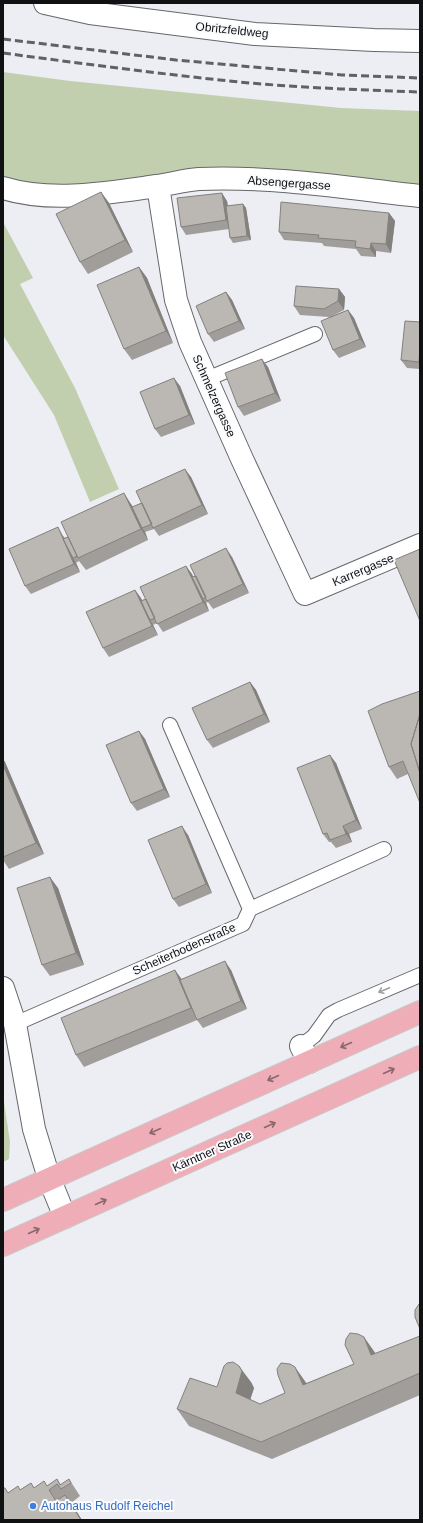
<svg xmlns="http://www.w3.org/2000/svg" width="423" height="1523" font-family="Helvetica,sans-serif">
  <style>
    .green { fill: #c2cfae }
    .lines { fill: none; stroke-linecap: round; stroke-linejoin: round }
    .lane-casing { stroke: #65676b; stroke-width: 16 }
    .street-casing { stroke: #65676b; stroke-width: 24 }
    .primary-casing { stroke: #cacbcb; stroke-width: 24 }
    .lane { stroke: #fff; stroke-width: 14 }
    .street { stroke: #fff; stroke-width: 22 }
    .primary { stroke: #eeadb7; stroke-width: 22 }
    .rail { stroke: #5f6163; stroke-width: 3; stroke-dasharray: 8 4; stroke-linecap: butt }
    .wall { fill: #a19d9a }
    .shaded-wall { fill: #83807d }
    .building { fill: #bbb7b3; stroke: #83807d }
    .oneway { stroke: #9fa0a0 }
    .oneway2 { stroke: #8a676d }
    .shop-dot { fill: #3f7fe0; stroke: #fafbfe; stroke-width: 1.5 }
    .labels { text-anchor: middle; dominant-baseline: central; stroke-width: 4; stroke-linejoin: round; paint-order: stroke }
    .street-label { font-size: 12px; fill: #101112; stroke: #fafbfe }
    .shop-label { font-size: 12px; fill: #366cbe; stroke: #fafbfe; text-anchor: start }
  </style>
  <rect width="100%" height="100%" fill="#eceef3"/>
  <path class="green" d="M3 72 70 81 341 108 420 111V188H56L3 180Z
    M3 222 33 278 20 284 75 388 119 489 90 502 54 415 3 335Z
    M3 1095 10 1142 9 1159 3 1162Z"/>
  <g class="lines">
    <g class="lane-casing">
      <path id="lane" d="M207 379 315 334
        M250 909 384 849
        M15 1024 243 924 250 909 170 725
        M301 1046 314 1036 329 1015 338 1010 420 975"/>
    </g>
    <g class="street-casing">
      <path id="street" d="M45 3 90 13 255 34 374 40 420 41
        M158 186 176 300 190 342 242 459 305 594 420 545
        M3 188C52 203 107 193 157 186 171 184 185 180 199 179 273 176 347 188 420 196
        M3 988 15 1024 34 1129 49 1178 65 1217
        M301 1046 309 1062"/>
    </g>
    <g class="primary-casing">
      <path id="primary" d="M3 1200 420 1012
        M3 1245 420 1057"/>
    </g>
    <use href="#lane" class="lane"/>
    <use href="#street" class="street"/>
    <use href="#primary" class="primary"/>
    <path class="rail" d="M3 39 176 60 342 75 420 78
      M3 53C85 64 168 75 250 83 307 88 363 90 420 92"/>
  </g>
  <path class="wall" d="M101 192 109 203 133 252 88 274 80 262Z
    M227 201 228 206 243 204 246 208 251 240 233 243 230 238 229 229 186 235 181 227Z
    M389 213 395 221 391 253 376 251V257L361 256 356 249 324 246 322 243 284 240 279 232Z
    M139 267 147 278 173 343 132 360 124 349Z
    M339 289 345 297 344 310 332 316 348 310 354 318 366 347 339 358 333 350 329 317 300 315 294 306Z
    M226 292 232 300 245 329 214 342 208 334Z
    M420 322V369L407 368 401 360Z
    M268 367 281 401 244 416 238 407Z
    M180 386 195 424 161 437 155 429Z
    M191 477 208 514 159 536 154 529 145 532 148 540 86 570 79 561 76 563 80 572 31 594 25 586 63 536 65 538 131 504 133 507Z
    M232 557 249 593 213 609 208 602 206 603 209 611 163 632 157 623 153 625 158 635 109 657 103 648 135 590 142 600 146 599 186 566 193 577Z
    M250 682 256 690 270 722 213 748 207 740Z
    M382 704 408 774 397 779 389 767Z
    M139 731 145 739 170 797 137 811 131 803Z
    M3 759 5 762 44 854 9 869 3 860Z
    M336 763 362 829 349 834 352 842 336 848 331 842H329L323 834Z
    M188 835 212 893 179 907 173 899Z
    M58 888 84 965 50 976 42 965Z
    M231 970 247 1009 203 1028 197 1020 84 1067 76 1055 182 979Z
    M420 1336V1395L272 1459 189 1426 177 1409 217 1387 251 1382 254 1388 250 1399 260 1404 307 1383 354 1364 376 1354Z
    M57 1479 61 1485 69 1479 80 1496 71 1503 82 1520H3L8 1492 21 1490 31 1483 34 1488 47 1486Z"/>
  <path class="shaded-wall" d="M101 192 109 203 133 252 125 240Z
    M222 193 227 201 231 229 226 220Z
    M243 204 246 208 251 240 247 236Z
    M389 213 395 221 391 253 386 244Z
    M371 243 376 251V257L370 249Z
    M139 267 147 278 173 343 166 331Z
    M339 289 345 297 344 310 338 301Z
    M226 292 232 300 245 329 239 321Z
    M348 310 354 318 366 347 360 339Z
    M262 359 268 367 281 401 275 393Z
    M174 378 180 386 195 424 189 415Z
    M185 469 191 477 208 514 202 505Z
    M124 493 131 504 143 528H142L145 532 148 540 141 529Z
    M58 527 63 536 73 558 76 563 80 572 74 564Z
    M226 548 232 557 249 593 243 584Z
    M186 566 192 574 203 598V599L206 603 209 611 203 602Z
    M135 590 141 598 151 620H150L153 625 158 635 152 626Z
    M250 682 256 690 270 722 264 714Z
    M139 731 145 739 170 797 164 789Z
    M330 755 336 763 362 829 356 820Z
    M3 759 5 762 44 854 36 843 3 765Z
    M182 826 188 835 212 893 206 884Z
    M343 826 349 834 352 842 346 834Z
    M50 877 58 888 84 965 76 953Z
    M225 961 231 970 247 1009 241 1001Z
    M175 970 183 981 199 1019 191 1008Z
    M364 1337 376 1354 371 1355Z
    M239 1366 251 1382 254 1388 247 1410 236 1393Z
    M295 1367 307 1384 303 1385Z
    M65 1495 75 1509 82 1520H81Z"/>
  <path class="building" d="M101 192 125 240 80 262 56 214Z
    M222 193 226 220 181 227 177 198Z
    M281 202 389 213 386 244 371 243 370 249 355 247 356 241 318 238 319 235 279 232Z
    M243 204 247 236 230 238 226 206Z
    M139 267 166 331 124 349 97 285Z
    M296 286 339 289 338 301 324 309 294 306Z
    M226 292 239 321 208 334 196 306Z
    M348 310 360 339 333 350 321 321Z
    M405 321 420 322V349L419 362 401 360Z
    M262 359 275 393 238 407 225 373Z
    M174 378 189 415 155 429 140 392Z
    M185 469 202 505 153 528 136 491Z
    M124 493 141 529 78 558 61 522Z
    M142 503 152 524 142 528 132 507Z
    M58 527 74 564 25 586 9 549Z
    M68 537 77 556 73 558 63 539Z
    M226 548 243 584 207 601 190 565Z
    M420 549V621L394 560Z
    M186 566 203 602 157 624 140 587Z
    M196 576 206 597 203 599 192 577Z
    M135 590 152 626 103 648 86 612Z
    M146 599 155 618 150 620 141 601Z
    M250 682 264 714 207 740 192 708Z
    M420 691V714L411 744 420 773V803L403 761 389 767 368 711 382 704Z
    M420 714V773L411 744Z
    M139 731 164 789 131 803 106 745Z
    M330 755 356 820 343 826 346 834 330 840 327 833 323 834 297 768Z
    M3 765 36 843 3 857Z
    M182 826 206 884 173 899 148 840Z
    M50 877 76 953 42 965 17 888Z
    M225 961 241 1001 197 1020 180 980Z
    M175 970 191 1008 76 1055 61 1018Z
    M419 1304H420V1329L415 1317V1310Z
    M350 1333 358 1334 364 1337 371 1355 420 1336V1373L261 1442 177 1409 190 1378 217 1387 224 1366 227 1363 233 1362 239 1366 242 1371 236 1393 260 1404 285 1393 278 1375 277 1369 281 1363 290 1364 295 1367 303 1385 354 1364 345 1345 346 1339Z
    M57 1479 60 1485 69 1479 71 1483 61 1489 57 1484 49 1490 56 1501 65 1495 81 1520H3V1488H5L8 1493 18 1486 20 1490 31 1483 34 1488 44 1481 47 1486Z"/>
  <defs><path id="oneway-shaft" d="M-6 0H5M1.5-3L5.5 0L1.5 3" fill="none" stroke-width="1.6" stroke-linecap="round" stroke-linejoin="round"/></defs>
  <use class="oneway" href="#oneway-shaft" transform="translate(384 990) rotate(157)"/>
  <g class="oneway2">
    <use href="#oneway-shaft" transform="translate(346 1045) rotate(156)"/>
    <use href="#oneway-shaft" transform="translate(389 1071) rotate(-24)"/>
    <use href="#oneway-shaft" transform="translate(273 1078) rotate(156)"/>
    <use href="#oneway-shaft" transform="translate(270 1125) rotate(-24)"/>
    <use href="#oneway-shaft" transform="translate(155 1131) rotate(156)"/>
    <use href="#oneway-shaft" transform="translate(101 1202) rotate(-24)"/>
    <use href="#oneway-shaft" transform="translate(34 1231) rotate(-24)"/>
  </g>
  <circle class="shop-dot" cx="33" cy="1506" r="4"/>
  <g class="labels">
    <g class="street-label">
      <text transform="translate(232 30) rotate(6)">Obritzfeldweg</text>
      <text transform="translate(289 183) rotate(4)">Absengergasse</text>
      <text transform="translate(214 396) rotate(66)">Schmelzergasse</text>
      <text transform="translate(363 570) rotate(-23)">Karrergasse</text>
      <text transform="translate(184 949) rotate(-24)">Scheiterbodenstraße</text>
      <text transform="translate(212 1151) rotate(-24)">Kärntner Straße</text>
    </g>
    <g class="shop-label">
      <text x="41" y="1506">Autohaus Rudolf Reichel</text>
    </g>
  </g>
  <rect width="423" height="1523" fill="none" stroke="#101112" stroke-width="8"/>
</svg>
